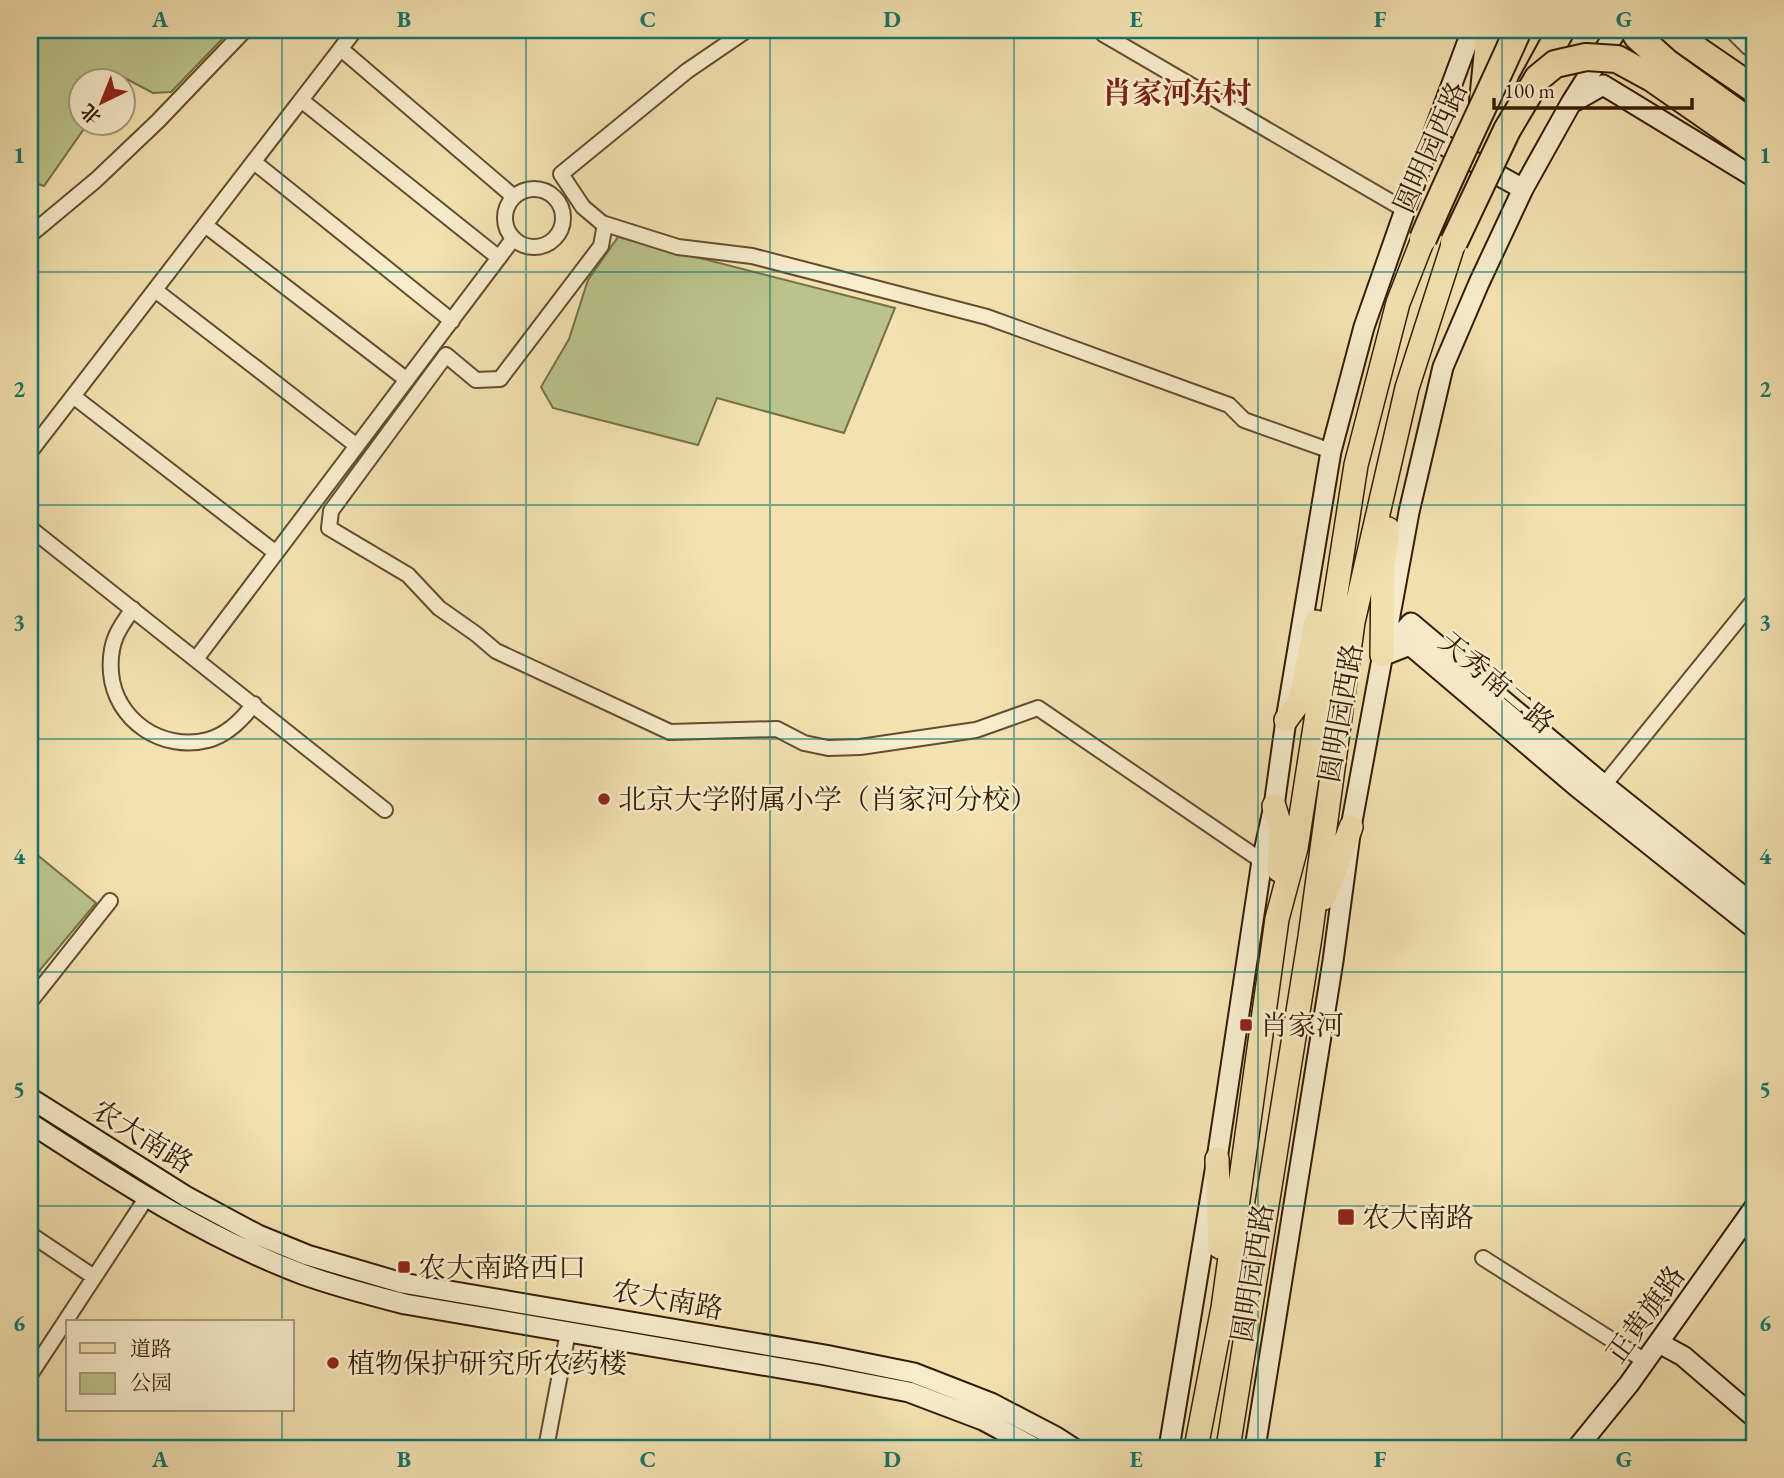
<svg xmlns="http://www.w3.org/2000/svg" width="1784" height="1478" font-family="'EB Garamond','Noto Serif SC',serif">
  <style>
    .green { fill: #bac38b; stroke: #777047; stroke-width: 2 }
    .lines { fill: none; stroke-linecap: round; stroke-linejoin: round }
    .street-casing { stroke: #644d2e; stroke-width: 18 }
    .secondary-casing { stroke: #341c03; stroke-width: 23 }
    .primary-casing { stroke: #341c03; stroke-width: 26 }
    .highway-casing { stroke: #341c03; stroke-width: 30 }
    .street { stroke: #f7eccc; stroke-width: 14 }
    .secondary { stroke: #f7eccc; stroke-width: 19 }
    .primary { stroke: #f3e1b0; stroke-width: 23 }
    .highway { stroke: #f3e1b0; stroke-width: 26 }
    .highway-bridge-casing { stroke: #341c03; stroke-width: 30; stroke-linecap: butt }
    .highway-bridge { stroke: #f3e1b0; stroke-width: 26 }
    .grid { fill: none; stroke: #0f766e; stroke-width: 2; stroke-opacity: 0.55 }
    .poi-dot { fill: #8f2418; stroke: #f7eccc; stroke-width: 2.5 }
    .labels { text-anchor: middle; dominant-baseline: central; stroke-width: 5; stroke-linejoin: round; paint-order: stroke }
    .street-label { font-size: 28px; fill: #341c03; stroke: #f7eccc }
    .poi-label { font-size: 28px; fill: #341c03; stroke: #f7eccc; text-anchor: start }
    .neighbourhood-label { font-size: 30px; font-weight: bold; fill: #7a1f14; stroke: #f7eccc }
    .neatline { fill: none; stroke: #0f766e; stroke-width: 2.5 }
    .grid-label { font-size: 23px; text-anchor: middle; font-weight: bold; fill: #0f766e }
  </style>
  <rect width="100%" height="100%" fill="#f3e1b0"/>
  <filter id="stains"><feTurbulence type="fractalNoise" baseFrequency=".00286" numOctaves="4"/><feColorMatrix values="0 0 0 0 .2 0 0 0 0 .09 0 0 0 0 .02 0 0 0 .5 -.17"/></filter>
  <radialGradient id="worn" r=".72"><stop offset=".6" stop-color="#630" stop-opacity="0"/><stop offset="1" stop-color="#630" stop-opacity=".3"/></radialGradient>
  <path class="green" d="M30 30H231L171 92 153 93 121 76 117 80H80V122L88 123 44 186 30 181Z
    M618 237 895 308 844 433 717 398 698 445 553 408 541 387 569 339 588 280Z
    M30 849 96 903 30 982Z"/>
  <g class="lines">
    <g class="street-casing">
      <path id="street" d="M747 30 687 71 561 174 583 207 602 223 678 247 752 256 987 317 1229 405 1244 420 1331 451
        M1731 30 1748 47 1754 51
        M1103 34 1405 210
        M341 49 514 197
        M301 100 499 258
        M254 162 452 321
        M505 218a29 29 0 1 1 58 0a29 29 0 1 1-58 0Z
        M605 224 601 246 500 379 476 380 446 355 331 511 329 528 408 575 439 608 476 634 496 651 670 732 777 729 804 743 828 748 860 747 976 730 1038 708 1262 861
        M205 225 407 380
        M30 235 96 180 158 121 245 30
        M155 290 357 446
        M73 396 276 553
        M30 452 355 30
        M30 528 385 810
        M133 609C127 617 120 627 116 636 111 648 110 661 111 673 115 720 162 752 208 740 227 735 242 720 254 704
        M196 659 513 239
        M1604 785 1754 600
        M30 1002 110 901
        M30 1234 94 1277
        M1483 1258 1645 1361
        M30 1375 147 1197
        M546 1448 568 1332"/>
    </g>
    <g class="secondary-casing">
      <path id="secondary" d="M1575 101 1603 85 1754 177
        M1433 139 1523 189
        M1384 653 1411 623 1604 785 1754 905
        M1387 654 1410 645 1576 786 1754 928
        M30 1098 187 1197 258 1235 307 1255 402 1283 825 1355 914 1373 991 1403 1056 1437 1073 1448
        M30 1123C116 1179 204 1237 302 1274 335 1286 370 1295 405 1304L821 1375 909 1392 983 1420 1035 1448
        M1659 1343 1683 1356 1754 1417
        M1169 1448 1217 1159 1262 861 1274 806 1286 720 1331 451 1364 327 1405 210 1472 30
        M1255 1448 1333 961 1351 827 1409 512 1443 367 1479 283 1523 189 1571 103 1617 30
        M1577 1448 1629 1384 1754 1208"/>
    </g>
    <g class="primary-casing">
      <path id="primary" d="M1382 655 1383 564 1388 529
        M1286 720 1300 701 1316 622
        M1274 806 1281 829 1279 870
        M1324 898 1351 827
        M1217 1159 1220 1247
        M1196 1448 1223 1308 1277 919 1296 848 1356 465 1398 303 1423 239
        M1228 1448 1310 937 1353 622 1407 388 1454 242"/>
    </g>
    <g class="highway-casing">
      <path id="highway" d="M1668 30 1754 89
        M1531 85 1561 30
        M1483 101 1490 30"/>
    </g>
    <use href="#street" class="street"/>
    <use href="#secondary" class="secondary"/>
    <use href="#primary" class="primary"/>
    <use href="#highway" class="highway"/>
    <g class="highway-bridge-casing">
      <path id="highway-bridge" d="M1634 30 1637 36 1666 62 1754 125
        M1423 239C1453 168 1487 100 1518 30
        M1454 242 1507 130 1538 78 1555 64 1586 57 1617 59 1652 78 1754 149"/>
    </g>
    <use href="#highway-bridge" class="highway-bridge"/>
  </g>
  <path class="grid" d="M282 30V1322M526 30V1448M770 30V1448M1014 30V1448M1258 30V1448M1502 30V1448M30 272H1754M30 505H1754M30 739H1754M30 972H1754M30 1206H1754M282 1410V1448"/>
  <g class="poi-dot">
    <circle cx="604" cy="799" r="7"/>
    <rect x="1239" y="1018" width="14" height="14" rx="3.5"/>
    <rect x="1337" y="1208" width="18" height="18" rx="3.5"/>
    <rect x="397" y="1260" width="14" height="14" rx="3.5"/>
    <circle cx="333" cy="1363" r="7"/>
  </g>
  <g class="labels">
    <g class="street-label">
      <text transform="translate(1430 147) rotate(-66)">圆明园西路</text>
      <text transform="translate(1497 682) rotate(40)">天秀南二路</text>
      <text transform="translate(1340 713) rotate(-80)">圆明园西路</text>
      <text transform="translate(143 1136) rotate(32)">农大南路</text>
      <text transform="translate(1252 1273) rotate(-81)">圆明园西路</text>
      <text transform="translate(668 1299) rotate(10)">农大南路</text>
      <text transform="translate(1645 1314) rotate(-54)">正黄旗路</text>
    </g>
    <g class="poi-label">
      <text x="618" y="799">北京大学附属小学（肖家河分校）</text>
      <text x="1260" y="1025">肖家河</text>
      <text x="1362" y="1217">农大南路</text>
      <text x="418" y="1267">农大南路西口</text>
      <text x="347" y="1363">植物保护研究所农药楼</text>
    </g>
    <g class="neighbourhood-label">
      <text x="1177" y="92">肖家河东村</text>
    </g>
  </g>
  <rect width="1784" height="1478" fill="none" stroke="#f3e1b0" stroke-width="77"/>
  <rect x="66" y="1320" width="228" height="91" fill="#f7eccc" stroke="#a9997c" stroke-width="2"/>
  <rect x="80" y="1343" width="35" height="10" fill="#f3e1b0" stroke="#a9997c" stroke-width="2"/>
  <text x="130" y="1356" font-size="21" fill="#341c03">道路</text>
  <rect x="80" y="1373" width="35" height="21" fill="#bac38b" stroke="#a9997c" stroke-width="2"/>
  <text x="130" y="1390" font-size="21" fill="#341c03">公园</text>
  <g transform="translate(102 102) rotate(223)"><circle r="33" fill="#f7eccc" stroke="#a9997c" stroke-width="2"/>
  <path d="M0-5L12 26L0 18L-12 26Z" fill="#8f2418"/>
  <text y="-10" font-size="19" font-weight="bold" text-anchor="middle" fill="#341c03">北</text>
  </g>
  <path d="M1494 98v10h198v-10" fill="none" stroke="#341c03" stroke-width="3.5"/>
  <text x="1504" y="98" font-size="21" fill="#341c03" stroke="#f7eccc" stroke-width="5" paint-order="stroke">100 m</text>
  <rect x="38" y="38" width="1708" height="1402" class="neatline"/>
  <g class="grid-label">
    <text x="160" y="27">A</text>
    <text x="404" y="27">B</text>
    <text x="648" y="27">C</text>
    <text x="892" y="27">D</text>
    <text x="1136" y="27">E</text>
    <text x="1380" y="27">F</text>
    <text x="1624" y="27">G</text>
    <text x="19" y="163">1</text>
    <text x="1765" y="163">1</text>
    <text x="19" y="397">2</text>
    <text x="1765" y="397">2</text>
    <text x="19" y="630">3</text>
    <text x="1765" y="630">3</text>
    <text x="19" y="864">4</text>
    <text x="1765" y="864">4</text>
    <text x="19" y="1097">5</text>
    <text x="1765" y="1097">5</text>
    <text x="19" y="1331">6</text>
    <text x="1765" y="1331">6</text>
    <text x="160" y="1467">A</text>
    <text x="404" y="1467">B</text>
    <text x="648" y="1467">C</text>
    <text x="892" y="1467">D</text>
    <text x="1136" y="1467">E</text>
    <text x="1380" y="1467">F</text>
    <text x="1624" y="1467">G</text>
  </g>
  <rect width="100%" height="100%" filter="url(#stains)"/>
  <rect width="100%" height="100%" fill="url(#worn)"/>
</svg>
